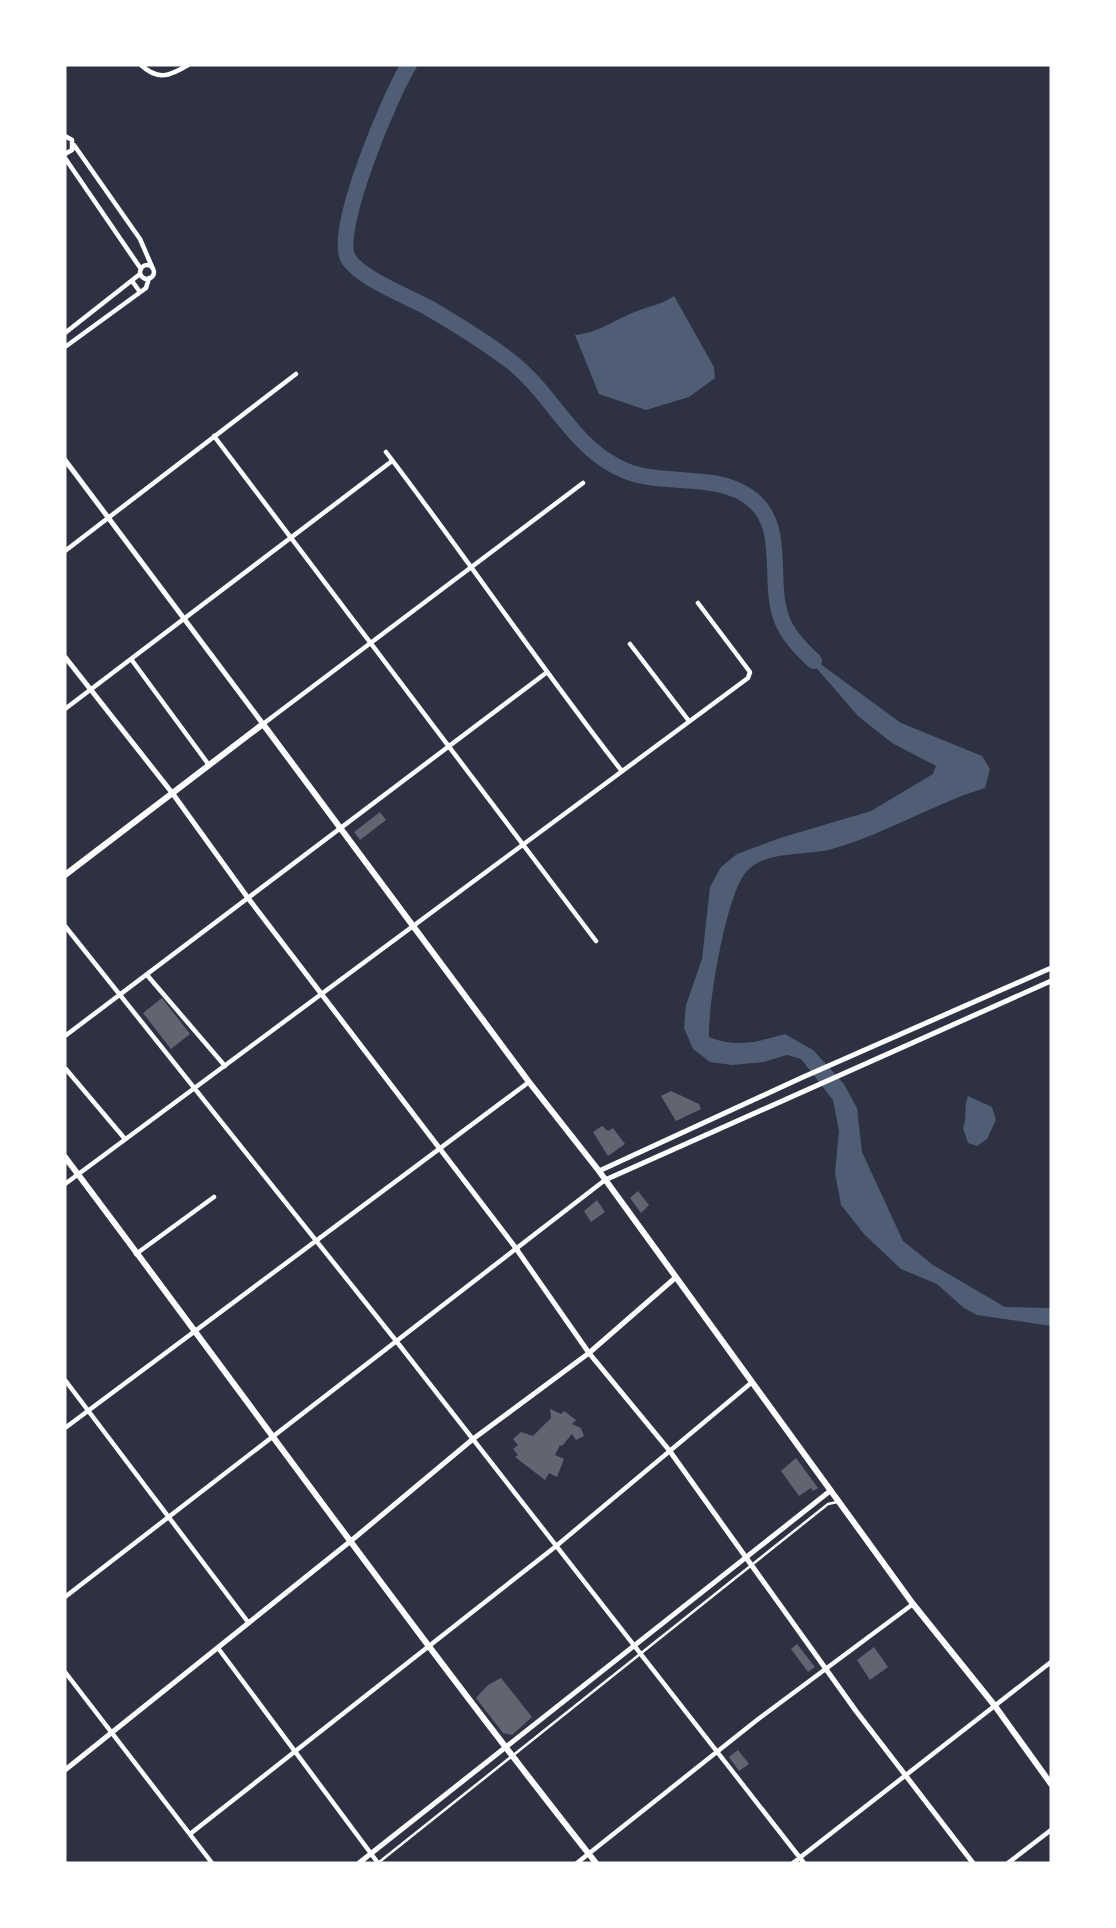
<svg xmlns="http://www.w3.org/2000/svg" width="1116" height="1928" font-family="Bitter,serif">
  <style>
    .water { fill: #4f5d75 }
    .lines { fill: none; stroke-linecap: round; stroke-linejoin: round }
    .river { stroke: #4f5d75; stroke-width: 16 }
    .building { fill: #626471 }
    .pedestrian { stroke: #fff; stroke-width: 2.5 }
    .minor { stroke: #fff; stroke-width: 4.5 }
    .tertiary { stroke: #fff; stroke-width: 5 }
    .secondary { stroke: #fff; stroke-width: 5 }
    .primary { stroke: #fff; stroke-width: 6 }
  </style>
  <rect width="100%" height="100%" fill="#2d3142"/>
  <path class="water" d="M674 296 714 367 715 378 689 397 646 410 599 394 575 335C600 333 620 316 643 309 655 305 663 303 674 296Z
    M800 649 901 723 982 756 990 769 985 788C933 804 885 834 832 849 807 856 764 850 746 872 726 895 708 1005 709 1037 736 1048 757 1042 785 1034L813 1050 844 1084 857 1108 862 1152 903 1241 933 1265 1005 1307 1051 1308V1326L977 1315 964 1308 937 1284 901 1269 864 1234 841 1205 835 1173 839 1131 833 1100 801 1059 787 1055 764 1062 732 1065 710 1062 693 1049 684 1028 686 1005 702 959 710 887 721 867 737 854 780 838 871 811 933 774 936 766 892 743 858 716Z
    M968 1096 992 1107 996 1120 987 1139 977 1146 968 1143 963 1128C968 1117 963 1107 968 1096Z"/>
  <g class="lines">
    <path class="river" d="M409 65C391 93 333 230 348 258 359 278 409 297 429 308 456 324 484 341 509 360 553 393 573 450 626 471 666 487 718 471 753 500 787 528 767 582 782 620 788 636 802 650 814 661"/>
  </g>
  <path class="building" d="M380 812 386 820 360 840 354 832Z
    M162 998 190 1034 171 1049 143 1013Z
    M671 1091 699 1104 701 1109 676 1121 661 1096Z
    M602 1126 608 1131 613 1128 625 1144 608 1156 593 1132Z
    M638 1191 649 1205 641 1213 630 1198Z
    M597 1200 605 1212 591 1222 584 1211Z
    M550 1409 561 1414 564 1411 576 1420 572 1424 581 1428 584 1436 576 1440 572 1434 562 1446 560 1445 555 1455 564 1459 557 1477 549 1473 545 1480 515 1457 518 1455 513 1449 518 1445 513 1439 521 1432 533 1436 551 1418Z
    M796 1458 818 1488 813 1491 811 1488 799 1496 781 1471Z
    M797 1644 815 1667 808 1672 791 1649Z
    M874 1647 888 1667 870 1680 857 1660Z
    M501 1678 532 1717 512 1735 503 1733 476 1698 488 1685Z
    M738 1750 749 1764 739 1771 729 1757Z"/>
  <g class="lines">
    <path class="pedestrian" d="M378 1863 828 1504 837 1502"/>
    <path class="minor" d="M141 65C158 81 170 76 188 65
      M65 136 72 140V150L65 154
      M74 145 140 239 153 269
      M65 158 141 269
      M140 272a7 7 0 1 1 14 0a7 7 0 1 1-14 0Z
      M132 281 140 292
      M65 333 140 274
      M65 347 146 288 149 278
      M214 436 596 941
      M386 452C466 557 540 666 621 770
      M65 551 296 374
      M630 644 689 721
      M131 659 209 765
      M65 709 392 461
      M263 724 583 483
      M65 926 397 1342 804 1863
      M147 975 225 1066
      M65 1036 546 673
      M65 1068 125 1139
      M65 1184 748 678 750 672 698 603
      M136 1254 214 1197
      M65 1380 248 1622
      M65 1428 529 1082
      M65 1597 605 1180
      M218 1648 378 1863
      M65 1672 212 1863
      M190 1834 555 1547 751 1383
      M577 1863 757 1720 913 1604
      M793 1863 1051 1662
      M1008 1863 1051 1830"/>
    <path class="tertiary" d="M65 460 263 724
      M65 657 173 794 248 898 515 1247 589 1353 669 1450 856 1711 973 1863"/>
    <path class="secondary" d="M599 1171 801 1078 1051 968
      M605 1180 1051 981
      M65 1770 352 1540 473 1439 589 1353 675 1278
      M359 1863 830 1491"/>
    <path class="primary" d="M65 875 263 724 529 1082 599 1171 913 1604 995 1706 1051 1784
      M65 1157C242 1392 413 1632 596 1863"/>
  </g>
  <rect width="1116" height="1928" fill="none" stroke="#ffffff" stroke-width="133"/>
</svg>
